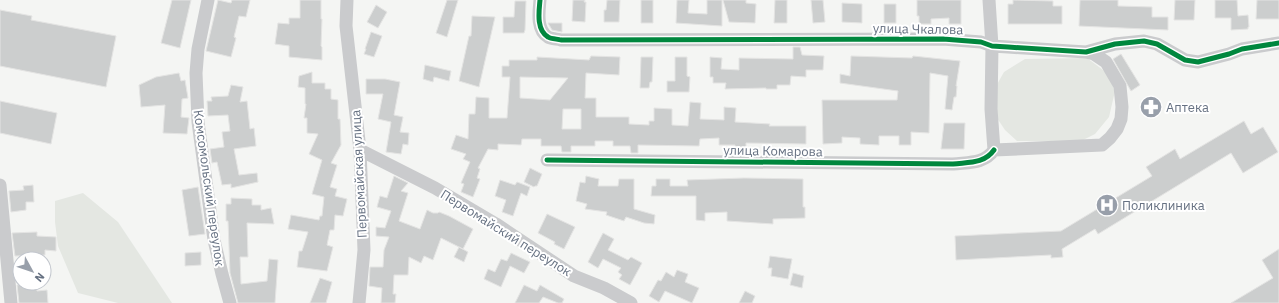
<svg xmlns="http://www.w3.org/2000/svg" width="1279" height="303" font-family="'IBM Plex Sans',sans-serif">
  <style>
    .green { fill: #e4e7e2 }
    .building { fill: #cccece; stroke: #e4e4e3; fill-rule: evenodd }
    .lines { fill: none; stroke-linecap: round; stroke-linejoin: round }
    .minor { stroke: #cacbcd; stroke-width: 13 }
    .cycleway-casing { stroke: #fff; stroke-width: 8 }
    .cycleway { stroke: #00873e; stroke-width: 5 }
    .labels { text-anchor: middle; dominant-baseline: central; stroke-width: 4; stroke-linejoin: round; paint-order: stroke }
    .street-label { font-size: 13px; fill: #667182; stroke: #fff }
    .poi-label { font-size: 13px; fill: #667182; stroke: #fff; text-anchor: start }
  </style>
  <rect width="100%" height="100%" fill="#f4f5f3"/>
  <path class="green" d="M1087 58 1107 73 1115 91 1109 117 1095 134 1083 140 1070 141H1017L1005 130 997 118 995 88 1004 72 1025 59Z
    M83 193 118 222 172 303H118L78 293 58 246 55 222V201Z"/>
  <path class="building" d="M172 0H191L180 48 161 43Z
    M218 0 231 3 232 0H250L246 17 239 16 234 37 236 38 231 57 206 51Z
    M300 0H321V19H322L321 46 322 47V60L289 57V46L275 44 278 23 289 24V18H300Z
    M447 0H458L447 37 436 33Z
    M573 0H585L584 2H586L585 22 572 21Z
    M607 0H620L619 22H604V10H606Z
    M641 0H653V23H641Z
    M677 0H689L688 13 707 14V0H722V26L676 23Z
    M723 0H746V3L756 4 755 23 729 22Z
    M775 0H787V23H774Z
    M811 0H823L825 22 813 23Z
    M917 0H961V24H949V18L931 19V24H919V16H917Z
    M1013 0 1053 1V6H1062V24H1008V4H1013Z
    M1080 0H1118V6L1152 7V17H1168V30L1079 26Z
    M1175 0H1195L1194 20H1174Z
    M1215 0H1237L1238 16 1248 15 1249 27H1248V29L1231 30V18H1215Z
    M1257 0H1279V19H1256Z
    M515 1H526L525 30 524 33H503V17H514Z
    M842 3 862 4V23L842 22Z
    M884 4H896V23H884Z
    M376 5 387 12 378 28 367 22Z
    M0 10 32 16 31 20 116 36 106 87 0 66Z
    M472 16 495 17 479 87 459 81 469 36H471Z
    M548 23H562V32L552 30Z
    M371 32 382 36 374 57 364 54 366 49H365Z
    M793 47H800L802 55 824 56 823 70H806V77L791 76 790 85H777V89H766V88L725 89 726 83H713V77H710V57L722 58 721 69 739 70V58L793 59Z
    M1121 54 1140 85 1131 91 1113 59Z
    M591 56 620 57 619 75 586 73 585 98H596V117H629V124L649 125V121H654V108L672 109V125L688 126 690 102 701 103 700 119 724 120V107L736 108 735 122 770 124 769 126H806V144L746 143V153H735V145H719V138L700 139 699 146 638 145V153H631L630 146H613V141H595V146H571V152H562L561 146H541V139H522L521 145 498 144V150L488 149 478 168 480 169 477 178 480 179 473 197 461 192 464 184 461 183 470 162 463 159 466 154 451 149 456 135 468 139 469 114H475L476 97 489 98V118H507L510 77H502V66H509V60H537V57L589 60ZM520 77 568 78 550 100 520 98ZM563 109H581V129H562Z
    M851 56 912 58 913 56 960 61 956 86H957L956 97H954L952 110 945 109 948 76 930 73 929 133 911 132V145H899V136H879V145L860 144V138L842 137V143L823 144 822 100H897L898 91 840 83V74L850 76Z
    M641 57H653L652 82H650L649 88H640Z
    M675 57H687V76L690 77 689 92H667V81H675Z
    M425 65 451 71 449 81 434 77 433 82 423 79Z
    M312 72V83H325V89H331V99L338 100V119H340L341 145 331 163 337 165 330 187 337 189 335 196 347 199 343 216 335 215 334 230H330L327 245 333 247 327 271 297 267 299 251H302L308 232 288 229 291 215 319 220 320 216H322L324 197 312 194 322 160 309 154 318 134 307 133V118H304L306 104H305V88L298 87 299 76Z
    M179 73 181 81 185 80 188 98 182 99 181 117 189 118 187 134 163 133 165 105 141 107 139 85 156 77Z
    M366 79H385L400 82 394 115 403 117 400 132 409 133 408 145 403 144 401 154 386 152 391 122 378 119 383 94H366Z
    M231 85 243 87 240 102 247 101 250 129 254 128 256 146 234 149 239 175 257 173 258 182 231 188V184L222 185 217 162 212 163 210 149 224 147 222 132 230 131 228 115 208 116 207 101H212L211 97 228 96Z
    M1154 100 1160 110 1150 115 1145 106Z
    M0 101 57 113 51 144 0 133Z
    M1244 121 1251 134 1263 127 1278 152 1243 173 1231 153 1098 234 1095 229 1062 249 1063 257 1051 258V255L956 260 955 236 1061 231 1152 176 1146 167 1175 149 1180 159Z
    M944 123H965L964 149H941Z
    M530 168 542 174 537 186H535L534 187 524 182Z
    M394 176 408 183 401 191 408 193 399 221 420 229 427 210 433 213H438L439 212 449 216 473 229 463 249 441 238 433 260 424 256 421 263 409 257 408 275H394L393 294H396L395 303H381L382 288 369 286 370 267H383L384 250 389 237 376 236V227L385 228 391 211 377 207 380 196 387 198Z
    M586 176 599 179 598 186H618L619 179H634V209L655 215 654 224 644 223 626 217 624 221 606 215 607 212 585 209 587 204 576 201 580 182 585 183Z
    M744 178 803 179V207H805V218L773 219V224L727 221V212L705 213V221L696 220V196H651L652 186H656V179H670V186H688L687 180Z
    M500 180 515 185 517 182 530 187 527 196 521 193 513 216 502 212 506 200 495 196Z
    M33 185 34 202H26V210L11 212 9 191 24 190 23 186Z
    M198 187 205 234 189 236 182 190Z
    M231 198 252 199V205H261V210L271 208 274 224 247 223 248 257H240L241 284 267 281 269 259 278 260 275 303H238L230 273 228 221H226V204H231Z
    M547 214 575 227 564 249 554 244 555 242 538 233Z
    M37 232V236L56 237V251L45 250V255L15 256 12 233Z
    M603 233 614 239 608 250 628 260 631 257 642 263 630 285 619 279 622 275 618 272 621 268 603 259 598 268 588 262Z
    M459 247 468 252 464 262 454 257Z
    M1279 249V303H1231L1273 278 1262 260Z
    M201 252V265L185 266V253Z
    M511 253 530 262 524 273 510 266 501 287 484 279 488 269 495 272 501 259 507 261Z
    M770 256 792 259 788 279 771 276 772 268H768Z
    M677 270 688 274 685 282 699 288 692 303 665 291 659 302 649 296 658 280 661 281 666 272 674 277Z
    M793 273 804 276 802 288 790 285Z
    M320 278 332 282 326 303H310Z
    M37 283V291L47 290 48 303H19L17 285Z
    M524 285 537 291 540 285 564 299 562 303H558L543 297 539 303H515Z
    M745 291 755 296 752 303H739Z"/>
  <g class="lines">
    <path class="minor" d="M208 0 198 49 196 73 198 122 214 240 222 274 230 303
      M347 0 346 26 360 150 364 250 359 303
      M540 0C539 11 536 30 548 37 551 39 558 39 561 40L943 39 981 42 992 46 1008 47 1086 52 1115 44 1144 41 1157 44 1185 60 1198 62 1229 54 1242 49 1279 43
      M989 0 992 46 991 109 994 150
      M360 150 435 188 496 224 574 276 604 288 631 303
      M994 150 1102 145 1110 138 1117 129 1121 119 1122 107 1120 86 1106 62 1094 54 1086 52
      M547 160 953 164C969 162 984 164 994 150
      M0 185 11 303"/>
    <g class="cycleway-casing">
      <path id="cycleway" d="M540 0C539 11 536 30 548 37 551 39 558 39 561 40L943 39 981 42 992 46 1008 47 1086 52 1115 44 1144 41 1157 44 1185 60 1198 62 1229 54 1242 49 1279 43
        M547 160 953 164C969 162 984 164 994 150"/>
    </g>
    <use href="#cycleway" class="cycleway"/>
  </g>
  <defs>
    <g id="pharmacy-disc" transform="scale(1.15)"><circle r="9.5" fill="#989faa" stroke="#fff"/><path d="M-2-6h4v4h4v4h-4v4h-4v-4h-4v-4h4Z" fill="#fff"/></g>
    <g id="hospital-disc" transform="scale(1.15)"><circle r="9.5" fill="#989faa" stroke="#fff"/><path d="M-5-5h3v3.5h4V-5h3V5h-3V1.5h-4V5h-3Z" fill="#fff"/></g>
  </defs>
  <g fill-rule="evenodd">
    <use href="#pharmacy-disc" x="1151" y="107"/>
    <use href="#hospital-disc" x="1107" y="205"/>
  </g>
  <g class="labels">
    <g class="street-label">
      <text transform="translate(918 29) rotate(1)">улица Чкалова</text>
      <text transform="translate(773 151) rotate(1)">улица Комарова</text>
      <text transform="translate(359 174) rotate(-93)">Первомайская улица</text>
      <text transform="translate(209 188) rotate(82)">Комсомольский переулок</text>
      <text transform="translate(506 233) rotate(32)">Первомайский переулок</text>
    </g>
    <g class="poi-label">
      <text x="1166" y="107">Аптека</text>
      <text x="1122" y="205">Поликлиника</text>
    </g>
  </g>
  <g transform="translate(32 271) rotate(130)"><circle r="19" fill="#ffffff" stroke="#c2c6cd"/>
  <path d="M0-3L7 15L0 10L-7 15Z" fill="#989faa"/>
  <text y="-6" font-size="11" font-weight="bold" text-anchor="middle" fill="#667182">N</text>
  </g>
</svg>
